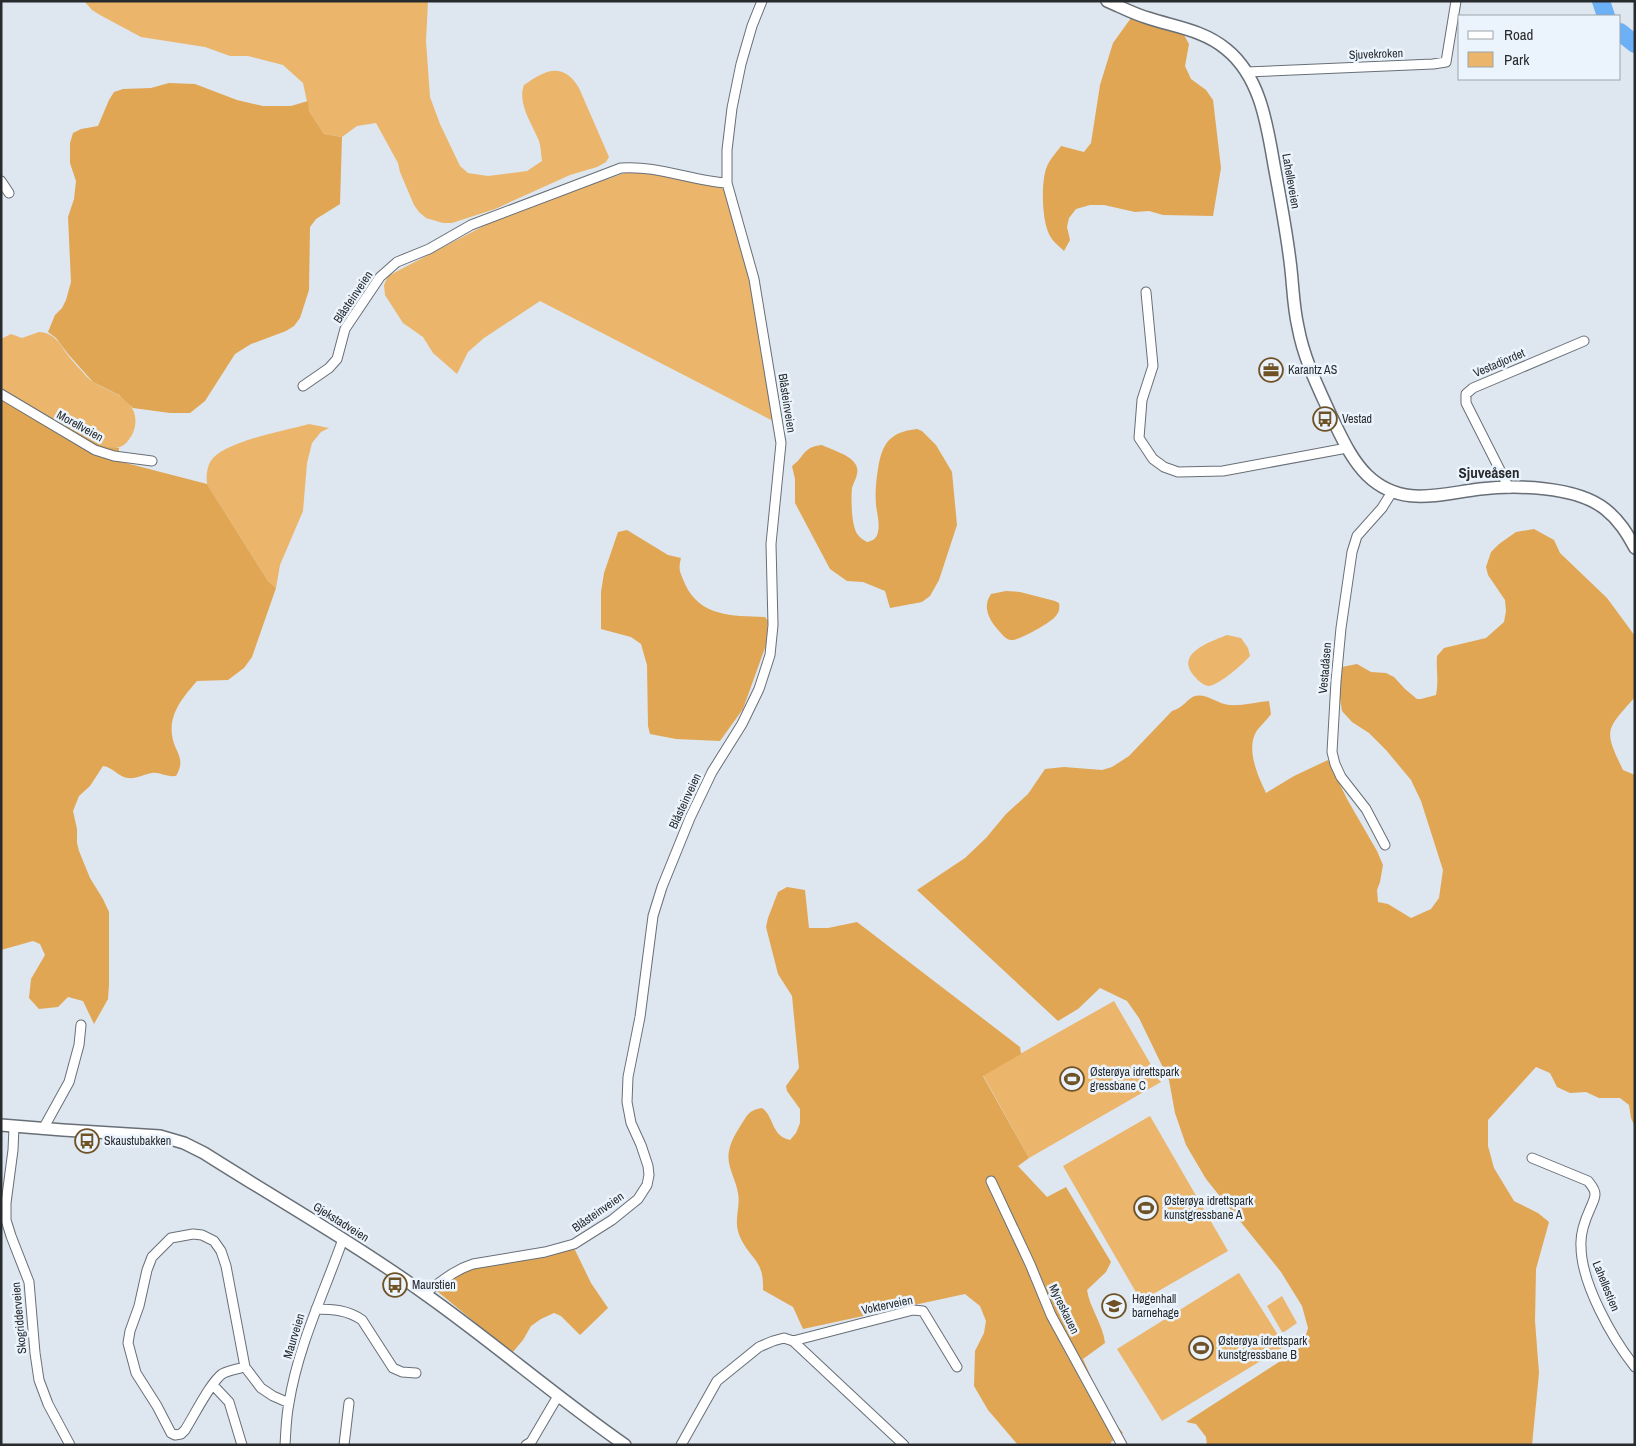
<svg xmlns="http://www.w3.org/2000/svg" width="1636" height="1446" font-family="'Archivo Narrow',sans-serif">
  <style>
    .green { fill: #ebb56b }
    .forest { fill: #e0a653 }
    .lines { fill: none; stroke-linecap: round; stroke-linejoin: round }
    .river { stroke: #6cb1f5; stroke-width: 18 }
    .minor-casing { stroke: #686f77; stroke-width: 11 }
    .tertiary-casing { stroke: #686f77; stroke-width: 14 }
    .minor { stroke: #fff; stroke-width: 9 }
    .tertiary { stroke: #fff; stroke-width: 11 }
    .labels { text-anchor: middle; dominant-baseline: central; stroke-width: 5; stroke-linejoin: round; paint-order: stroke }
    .street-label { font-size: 12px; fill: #282b2e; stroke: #ebf4fd }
    .poi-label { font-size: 12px; fill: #282b2e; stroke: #ebf4fd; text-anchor: start }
    .quarter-label { font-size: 15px; font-weight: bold; fill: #282b2e; stroke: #ebf4fd }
  </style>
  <rect width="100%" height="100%" fill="#dee6ef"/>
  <path class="green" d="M84 1H428L426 41 430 97 440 124 460 166 468 173 488 176 527 171 542 161C541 155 541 147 539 141 532 124 517 103 524 85 545 70 563 61 579 88L609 157 606 162 597 167 570 175 495 209 452 223H443L426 218 419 212 414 205 400 172 398 163 376 123 357 126 342 137 324 134 309 111 303 83 283 65 248 56H230L205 47 141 37 100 15 92 10Z
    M630 171 706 180 728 191 752 294 760 347 765 365 773 421 540 301 484 338 468 352 457 374 433 353 423 337 403 323 385 295 384 285 388 276 497 219 583 185 608 179Z
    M39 332C54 333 59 342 67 354 73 362 81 370 87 377 100 390 125 392 133 410 138 421 135 433 127 442 119 451 109 448 99 444L1 390V339L11 334 22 338Z
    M309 424 329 428 321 432 312 443 307 463 303 511 280 565 276 588 268 581 207 484C206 475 207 465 213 458 231 440 284 431 309 424Z
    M1227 635 1241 638 1248 648 1250 656C1243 664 1219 685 1209 686 1205 686 1198 681 1196 678 1172 654 1210 642 1227 635Z
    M1114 1001 1161 1082 1029 1158 983 1075Z
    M1150 1116 1228 1251 1141 1301 1063 1166Z
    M1239 1273 1285 1346 1162 1421 1117 1349Z
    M1282 1296 1297 1323 1284 1332H1282L1267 1306Z"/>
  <path class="forest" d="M1131 18 1184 35 1189 44 1185 66 1191 79 1206 90 1213 100 1221 168 1213 216 1163 215 1149 211 1135 212 1104 205H1090L1076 209 1069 218 1067 227 1070 240 1064 251C1059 246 1052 241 1049 234 1042 220 1041 184 1046 169 1049 160 1056 153 1061 146L1084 152 1091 143 1100 85 1113 43Z
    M169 83 195 84 237 100 263 106H291L308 101 309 111 324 134 342 137 340 204 316 219 310 227 309 290 300 318 294 326 286 331 251 344 235 354 205 401 190 413H170L133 408 119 395 93 382 68 354 56 338 48 332 55 315 62 308 66 300 71 282 68 217 74 199 76 181 70 163V143L73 133 81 129 98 126 109 100 114 92 123 89 151 88Z
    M1 390 99 444 108 447 119 448 118 461 207 484 268 581 276 588 252 657 244 668 228 680 197 681C184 696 169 713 172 735 174 752 187 758 176 776 165 777 160 772 152 773 144 774 137 779 128 778 118 777 113 767 103 766L90 786 79 796 73 811 77 829V843L79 851 90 878 103 899 109 912V985L108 999 94 1024 83 1001 68 997 58 1007 39 1009 29 998 31 979 45 955 40 944 33 941 1 950Z
    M917 429 922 431 936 445 952 472 957 525 939 580 930 596 922 602 890 608 885 591 863 582 847 581 830 569 795 503V479L792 466C805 457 802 447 822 445 832 450 851 455 856 465 860 473 854 481 852 488 851 498 851 527 858 535 860 538 864 540 867 542 873 541 877 538 878 532 880 523 877 514 876 505 875 493 876 481 878 469 882 444 889 432 917 429Z
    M1534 529 1554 540 1560 553 1607 598 1635 636V697C1606 730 1603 729 1623 770L1635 775V1127L1631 1118 1629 1105 1620 1098H1599L1586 1092 1570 1093 1557 1087 1550 1073 1536 1067 1488 1120V1146L1494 1168 1514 1201 1538 1213 1549 1222 1536 1269 1535 1321 1539 1373 1532 1445H1207L1206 1437 1196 1424 1186 1422 1293 1353 1303 1345 1308 1328 1302 1306 1281 1272 1206 1179 1186 1145 1175 1113 1169 1080 1139 1018 1127 1001 1100 988 1078 1009 1058 1021 917 890 965 858 986 838 1006 814 1028 794 1045 769 1064 767 1102 770 1112 767 1129 756 1172 711C1183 708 1188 698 1195 696 1206 693 1218 704 1229 705 1243 706 1256 702 1269 701L1271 714C1267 720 1259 727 1256 732 1246 750 1258 776 1266 793L1294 776 1328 760 1347 799 1377 851 1383 865 1380 882 1377 890 1378 902 1388 904 1411 918 1431 909 1439 898 1443 870 1421 801 1411 780 1386 750 1369 733 1352 722 1342 711 1339 691 1342 667 1357 664 1371 672 1386 673 1394 677 1405 689 1417 699H1421L1436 695C1439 679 1436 671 1437 656L1444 648 1486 638 1504 622 1506 611 1505 600 1488 575 1486 567 1491 552 1499 544 1516 532Z
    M627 530 668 555 681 558C678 570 680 572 685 584 700 617 733 616 765 617L768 621 766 645 743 709 720 741 676 739 650 734 648 726 647 665 641 644 631 637 601 629V592L604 573 618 532Z
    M1006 591 1020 592 1055 601 1059 603C1060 608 1059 613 1055 617 1050 623 1018 641 1011 640 1006 640 1002 634 999 631 989 620 982 607 991 594Z
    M787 887 805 890 809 928H828L857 922 1020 1047 1021 1054 983 1076 1029 1158 1018 1166 1047 1197 1066 1187 1111 1262 1106 1272 1087 1290C1090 1309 1103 1324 1105 1343L1083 1359 1108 1415 1123 1433 1111 1442V1445H1018L988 1410 974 1386 975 1351 984 1333 986 1321 980 1306 965 1294 803 1329 793 1307 763 1290C764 1260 752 1261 741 1239 732 1221 741 1209 738 1193 736 1179 726 1166 729 1151 731 1139 740 1127 746 1117 750 1111 755 1109 762 1108 774 1116 771 1136 790 1140L796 1133 800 1123V1109L787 1091 786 1086 799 1068 792 996 778 974 766 927 768 918 778 892Z
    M574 1248 591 1283 608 1308 580 1335 561 1316 554 1313 541 1319 531 1326 523 1340 512 1353 437 1291 452 1277 470 1268 532 1259Z"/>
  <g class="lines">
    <path class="river" d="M1601 1 1606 16
      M1620 32 1635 44"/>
    <g class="minor-casing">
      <path id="minor" d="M1246 72 1433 64 1446 62 1456 1
        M1 181 9 193
        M1146 292 1153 366 1142 400 1139 438 1153 459 1164 467 1178 472 1223 471 1347 448
        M303 386 329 368 337 359 345 329 380 277 397 262 429 249 471 225 621 168C658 165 691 181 727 183
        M1 394 95 450 114 456 152 461
        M1509 488 1466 403V394L1473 388 1584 341
        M1385 845 1366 809 1341 777 1335 764 1332 752 1336 681 1341 628 1352 552 1357 536 1382 508 1392 492
        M14 1127 13 1150 6 1203V1220L11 1236 29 1282 35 1353 39 1380 48 1404 70 1445
        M43 1129 69 1082 79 1045 81 1025
        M1532 1158 1588 1181C1591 1185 1595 1189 1595 1194 1595 1199 1592 1204 1590 1209 1585 1220 1580 1233 1581 1246 1581 1283 1612 1338 1635 1367
        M991 1181 1030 1264 1051 1315 1122 1445
        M425 1293C441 1282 454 1270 473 1264L545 1252 574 1244 612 1220 638 1199 647 1185 649 1175 648 1166 641 1145 631 1123 627 1102 628 1077 640 1017 653 916 662 887 690 818 712 772 742 724 759 689 770 655 773 625 771 544 781 443 754 279 727 183V150L732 108 741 64 752 26 762 1
        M316 1309C332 1309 348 1310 362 1320L393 1368 402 1372 416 1373
        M793 1341 913 1310 923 1311 957 1367
        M245 1367C237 1369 229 1370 222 1374 210 1383 194 1416 185 1430L181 1434 175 1435 171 1433 157 1406 136 1373 128 1343 130 1331 139 1306 147 1270 152 1257 171 1238 193 1234 202 1235 214 1241 221 1251 226 1266 245 1367 261 1388 273 1396 289 1403
        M213 1385 229 1402 242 1445
        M285 1445C286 1431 286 1417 289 1403 298 1346 324 1293 343 1239
        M344 1445 349 1403
        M526 1445 531 1442 558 1396
        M681 1445 717 1381 759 1347 773 1341 784 1338 793 1341 904 1445"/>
    </g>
    <g class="tertiary-casing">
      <path id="tertiary" d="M1107 1C1121 7 1134 14 1148 18 1175 27 1203 30 1226 49 1260 76 1267 124 1274 165 1280 197 1286 229 1290 261 1293 283 1293 306 1298 327 1304 360 1319 389 1332 418 1342 438 1351 459 1367 475 1401 508 1439 494 1480 489 1516 485 1576 486 1605 509 1619 520 1627 533 1635 548
        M1 1125 63 1130 160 1136 184 1143 204 1153C278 1200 354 1243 425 1294 493 1342 556 1397 625 1445"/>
    </g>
    <use href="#minor" class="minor"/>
    <use href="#tertiary" class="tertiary"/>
  </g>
  <defs>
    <g id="office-ring" transform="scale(1.25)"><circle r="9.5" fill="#ebf4fd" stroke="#705227" stroke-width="1.5"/><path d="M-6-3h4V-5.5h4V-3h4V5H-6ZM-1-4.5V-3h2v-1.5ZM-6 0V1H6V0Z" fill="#705227"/></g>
    <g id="bus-ring" transform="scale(1.25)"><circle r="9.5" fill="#ebf4fd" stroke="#705227" stroke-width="1.5"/><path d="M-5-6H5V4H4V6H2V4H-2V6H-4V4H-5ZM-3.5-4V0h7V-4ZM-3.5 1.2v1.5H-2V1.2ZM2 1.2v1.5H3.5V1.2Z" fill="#705227"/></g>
    <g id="stadium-ring" transform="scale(1.25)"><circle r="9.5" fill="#ebf4fd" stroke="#705227" stroke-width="1.5"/><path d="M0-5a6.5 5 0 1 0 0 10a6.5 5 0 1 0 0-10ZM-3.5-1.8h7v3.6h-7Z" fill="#705227"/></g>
    <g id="school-ring" transform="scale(1.25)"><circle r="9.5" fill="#ebf4fd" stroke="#705227" stroke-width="1.5"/><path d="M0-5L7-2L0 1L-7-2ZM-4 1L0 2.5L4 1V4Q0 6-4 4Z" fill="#705227"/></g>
  </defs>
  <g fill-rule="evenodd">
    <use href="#office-ring" x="1271" y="370"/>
    <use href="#bus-ring" x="1325" y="419"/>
    <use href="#stadium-ring" x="1072" y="1079"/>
    <use href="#bus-ring" x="87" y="1141"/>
    <use href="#stadium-ring" x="1146" y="1208"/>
    <use href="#bus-ring" x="395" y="1285"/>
    <use href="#school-ring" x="1114" y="1306"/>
    <use href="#stadium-ring" x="1201" y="1348"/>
  </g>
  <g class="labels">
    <g class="street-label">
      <text transform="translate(1376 54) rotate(-2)">Sjuvekroken</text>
      <text transform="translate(1291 181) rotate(80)">Lahelleveien</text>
      <text transform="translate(353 297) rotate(-56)">Blåsteinveien</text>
      <text transform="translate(1499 363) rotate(-23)">Vestadjordet</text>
      <text transform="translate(787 403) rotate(81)">Blåsteinveien</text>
      <text transform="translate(80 426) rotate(29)">Morellveien</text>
      <text transform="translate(1325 668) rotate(-85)">Vestadåsen</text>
      <text transform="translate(685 801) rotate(-65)">Blåsteinveien</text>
      <text transform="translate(598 1212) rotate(-35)">Blåsteinveien</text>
      <text transform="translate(341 1222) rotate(32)">Gjekstadveien</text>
      <text transform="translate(1606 1286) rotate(68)">Lahellestien</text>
      <text transform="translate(887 1305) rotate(-12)">Vokterveien</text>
      <text transform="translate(1064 1309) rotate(64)">Myreskauen</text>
      <text transform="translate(19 1318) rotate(-95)">Skogridderveien</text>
      <text transform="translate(294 1336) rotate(-73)">Maurveien</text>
    </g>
    <g class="poi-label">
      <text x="1288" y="370">Karantz AS</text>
      <text x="1342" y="419">Vestad</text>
      <text x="1090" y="1072">Østerøya idrettspark<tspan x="1090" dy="14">gressbane C</tspan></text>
      <text x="104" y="1141">Skaustubakken</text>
      <text x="1164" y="1201">Østerøya idrettspark<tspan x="1164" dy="14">kunstgressbane A</tspan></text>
      <text x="412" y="1285">Maurstien</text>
      <text x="1132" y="1299">Høgenhall<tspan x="1132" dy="14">barnehage</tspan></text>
      <text x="1218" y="1341">Østerøya idrettspark<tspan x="1218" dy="14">kunstgressbane B</tspan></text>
    </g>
    <g class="quarter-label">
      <text x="1489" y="472">Sjuveåsen</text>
    </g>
  </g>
  <rect width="1636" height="1446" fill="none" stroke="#282b2e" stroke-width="5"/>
  <rect x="1458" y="15" width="162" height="65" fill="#ebf4fd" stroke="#9da4aa"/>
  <rect x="1468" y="31" width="25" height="8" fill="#ffffff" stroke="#9da4aa"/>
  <text x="1504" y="40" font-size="15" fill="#282b2e">Road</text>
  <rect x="1468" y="52" width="25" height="15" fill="#ebb56b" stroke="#9da4aa"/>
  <text x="1504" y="65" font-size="15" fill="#282b2e">Park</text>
</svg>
